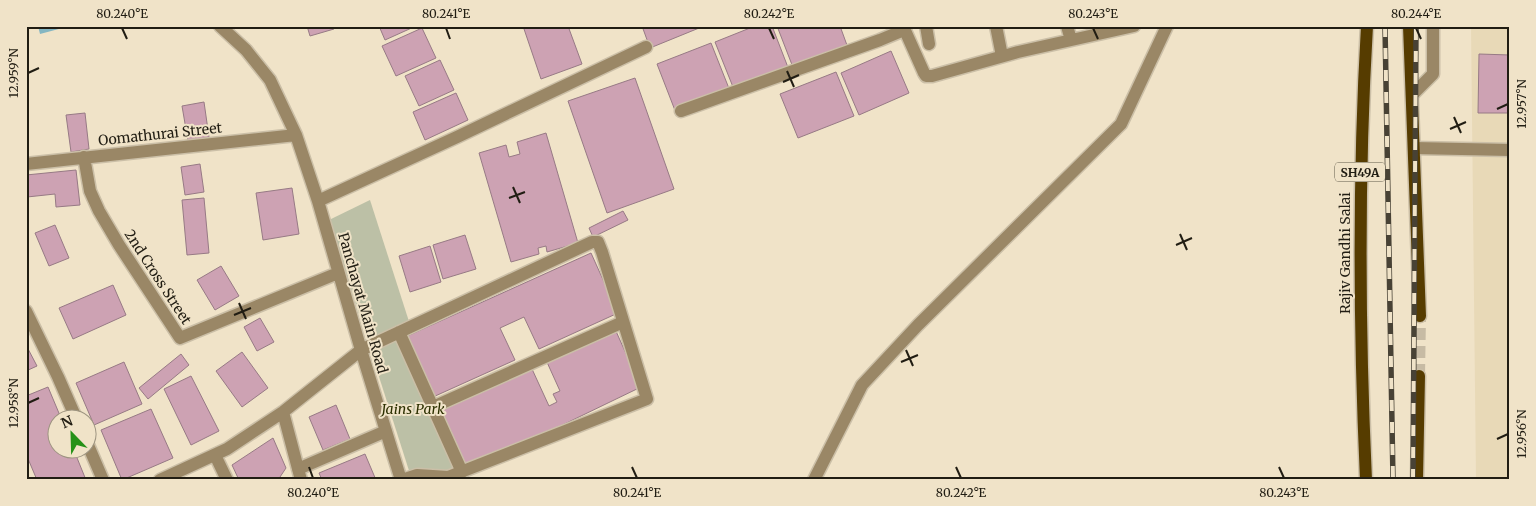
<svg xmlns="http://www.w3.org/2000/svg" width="1536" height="506" font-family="Merriweather,serif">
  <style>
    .built { fill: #e8d9b7 }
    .green { fill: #bcc0a6 }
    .water { fill: #84b6c2 }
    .building { fill: #cda2b3; stroke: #977a85 }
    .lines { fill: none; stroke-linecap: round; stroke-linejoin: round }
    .major-tunnel { stroke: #c7bba4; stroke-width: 12; stroke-dasharray: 12 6; stroke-linecap: butt }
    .minor-casing { stroke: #cbbfa7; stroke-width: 15 }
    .major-casing { stroke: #cbbfa7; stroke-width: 15 }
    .minor { stroke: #9a8766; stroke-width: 12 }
    .major { stroke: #563c00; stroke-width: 12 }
    .rail-casing { stroke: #484235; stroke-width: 5.5 }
    .rail { stroke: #f0e3c8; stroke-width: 4; stroke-dasharray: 11; stroke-linecap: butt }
    .ticks { fill: none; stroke: #211d13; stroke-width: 2 }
    .labels { text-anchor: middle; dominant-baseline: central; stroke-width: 4; stroke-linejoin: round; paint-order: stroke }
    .shield { fill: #f0e3c8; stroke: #5f5849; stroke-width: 1 }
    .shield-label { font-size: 12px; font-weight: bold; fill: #211d13 }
    .street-label { font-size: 14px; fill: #211d13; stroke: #f0e3c8 }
    .park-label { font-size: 14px; font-style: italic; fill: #2c3000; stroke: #f0e3c8 }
    .neatline { fill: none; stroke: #211d13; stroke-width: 2 }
    .ticks-label { font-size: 12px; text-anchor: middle; fill: #211d13 }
  </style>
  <rect width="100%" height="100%" fill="#f0e3c8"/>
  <path class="built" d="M1471 26H1510V480H1476Z"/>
  <path class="green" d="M370 200 456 468 423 480H412L329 220Z"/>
  <path class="water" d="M38 26H70L40 34Z"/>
  <path class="building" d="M307 26H333L334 29 310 36Z
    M379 26H416L385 40Z
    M523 26H568L582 64 541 79Z
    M642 26H704L650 48Z
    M755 26H772L789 70 735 92 715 42Z
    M777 26H840L848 48 794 70Z
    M422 28 436 58 396 76 382 46Z
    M711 43 730 91 676 113 657 64Z
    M891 51 909 93 859 115 841 73Z
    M1479 54 1510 55V113H1478Z
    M440 60 454 90 419 106 405 76Z
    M836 72 854 116 798 138 780 94Z
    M635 78 674 189 607 213 568 101Z
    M456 93 468 120 425 140 413 112Z
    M204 102 209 137 188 141 182 106Z
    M85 113 89 149 71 152 66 115Z
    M546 133 578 243 547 252 546 246 538 248 539 254 511 262 479 153 506 145 509 157 520 154 517 142Z
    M200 164 204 192 185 195 181 167Z
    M76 170 80 205 56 207 55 194 27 197 26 175Z
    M292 188 299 234 263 240 256 193Z
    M204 198 209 253 187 255 182 200Z
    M623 211 628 220 593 237 589 228Z
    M55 225 69 258 49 266 35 233Z
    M465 235 476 269 443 279 433 245Z
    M430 246 441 282 410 292 399 256Z
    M591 253 618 313 539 349 524 317 500 328 515 360 433 397 405 337Z
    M221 266 239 296 215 310 197 280Z
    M113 285 126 315 73 339 59 308Z
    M260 318 274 342 257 351 244 327Z
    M615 329 641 387 552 430 467 468 441 410 532 369 549 406 557 402 553 394 560 391 546 360Z
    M26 345 37 366 26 371Z
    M242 352 268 388 242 407 216 371Z
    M181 354 189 365 148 399 139 388Z
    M124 362 142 404 94 425 76 383Z
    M191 376 219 431 191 445 164 389Z
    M48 387 61 418H58V448H73L86 480H37L26 454V396Z
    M336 405 350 439 323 450 309 417Z
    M151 409 173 458 122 480 101 430Z
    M273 438 286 468 278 480H239L232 465Z
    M365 454 376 480H322L319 473Z"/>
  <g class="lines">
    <path class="major-tunnel" d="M1419 376 1420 316"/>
    <g class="minor-casing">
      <path id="minor" d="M220 26 246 50 270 80 296 135 318 201 361 350 401 480
        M903 26 924 73 926 76H932L1018 52 1134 26
        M926 26 929 44
        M996 26 1002 56
        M1067 26 1071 40
        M1412 95 1433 74V26
        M681 111 880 40 904 30
        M1414 148 1510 150
        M84 157 90 191 99 211 119 245 180 338 338 273
        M26 164 296 135
        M318 201 457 137 646 47
        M26 311 58 377 76 418
        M399 332 462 472
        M433 407 623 322
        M283 412 301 480
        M88 445 103 480
        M215 455 227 480
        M298 469 386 431
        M160 480 227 449 283 412 361 350 592 242H598L602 252 647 399 448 477 417 475 402 480
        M814 480 862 385 918 325 1121 124 1167 26"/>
    </g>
    <g class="major-casing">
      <path id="major" d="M1409 26 1420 316
        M1366 480C1359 328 1358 178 1367 26
        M1417 480 1419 376"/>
    </g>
    <use href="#minor" class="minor"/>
    <use href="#major" class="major"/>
    <g class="rail-casing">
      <path id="rail" d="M1385 26 1393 480
        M1413 480 1416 26"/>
    </g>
    <use href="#rail" class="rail"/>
  </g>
  <path class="ticks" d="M122 28 127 39M446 28 450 39M769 28 774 39M1093 28 1098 39M1416 28 1421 39M787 71 794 87M28 73 39 68M783 82 799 75M1497 109 1508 104M1454 117 1461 133M1450 129 1466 122M513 187 520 203M509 198 525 192M1180 234 1187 250M1176 245 1192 238M239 303 246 319M234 315 251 308M906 350 913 366M901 362 918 355M28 403 39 398M1497 439 1508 434M309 467 313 478M632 467 637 478M956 467 961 478M1279 467 1284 478"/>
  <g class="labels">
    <rect class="shield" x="1335" y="162.5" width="50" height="19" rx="4"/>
    <g class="shield-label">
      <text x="1360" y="172">SH49A</text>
    </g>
    <g class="street-label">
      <text transform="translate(160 134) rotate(-6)">Oomathurai Street</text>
      <text transform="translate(1345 253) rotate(-90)">Rajiv Gandhi Salai</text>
      <text transform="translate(158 277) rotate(57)">2nd Cross Street</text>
      <text transform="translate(363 303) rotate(74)">Panchayat Main Road</text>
    </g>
    <g class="park-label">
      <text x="413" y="409">Jains Park</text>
    </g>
  </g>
  <rect width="1536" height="506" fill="none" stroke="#f0e3c8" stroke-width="55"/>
  <g transform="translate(72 434) rotate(337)"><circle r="24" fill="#f0e3c8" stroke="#9d9480"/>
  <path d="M0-4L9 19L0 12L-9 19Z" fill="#259118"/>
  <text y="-8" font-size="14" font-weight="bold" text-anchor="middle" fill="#211d13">N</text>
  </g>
  <rect x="28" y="28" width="1480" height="450" class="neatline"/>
  <g class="ticks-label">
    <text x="122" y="18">80.240°E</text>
    <text x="446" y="18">80.241°E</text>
    <text x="769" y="18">80.242°E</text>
    <text x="1093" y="18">80.243°E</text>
    <text x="1416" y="18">80.244°E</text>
    <text transform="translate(14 73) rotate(-90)" y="4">12.959°N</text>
    <text transform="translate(1522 104) rotate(-90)" y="4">12.957°N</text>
    <text transform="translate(14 403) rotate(-90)" y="4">12.958°N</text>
    <text transform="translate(1522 434) rotate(-90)" y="4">12.956°N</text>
    <text x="313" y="497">80.240°E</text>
    <text x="637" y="497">80.241°E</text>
    <text x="961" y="497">80.242°E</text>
    <text x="1284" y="497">80.243°E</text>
  </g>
</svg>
